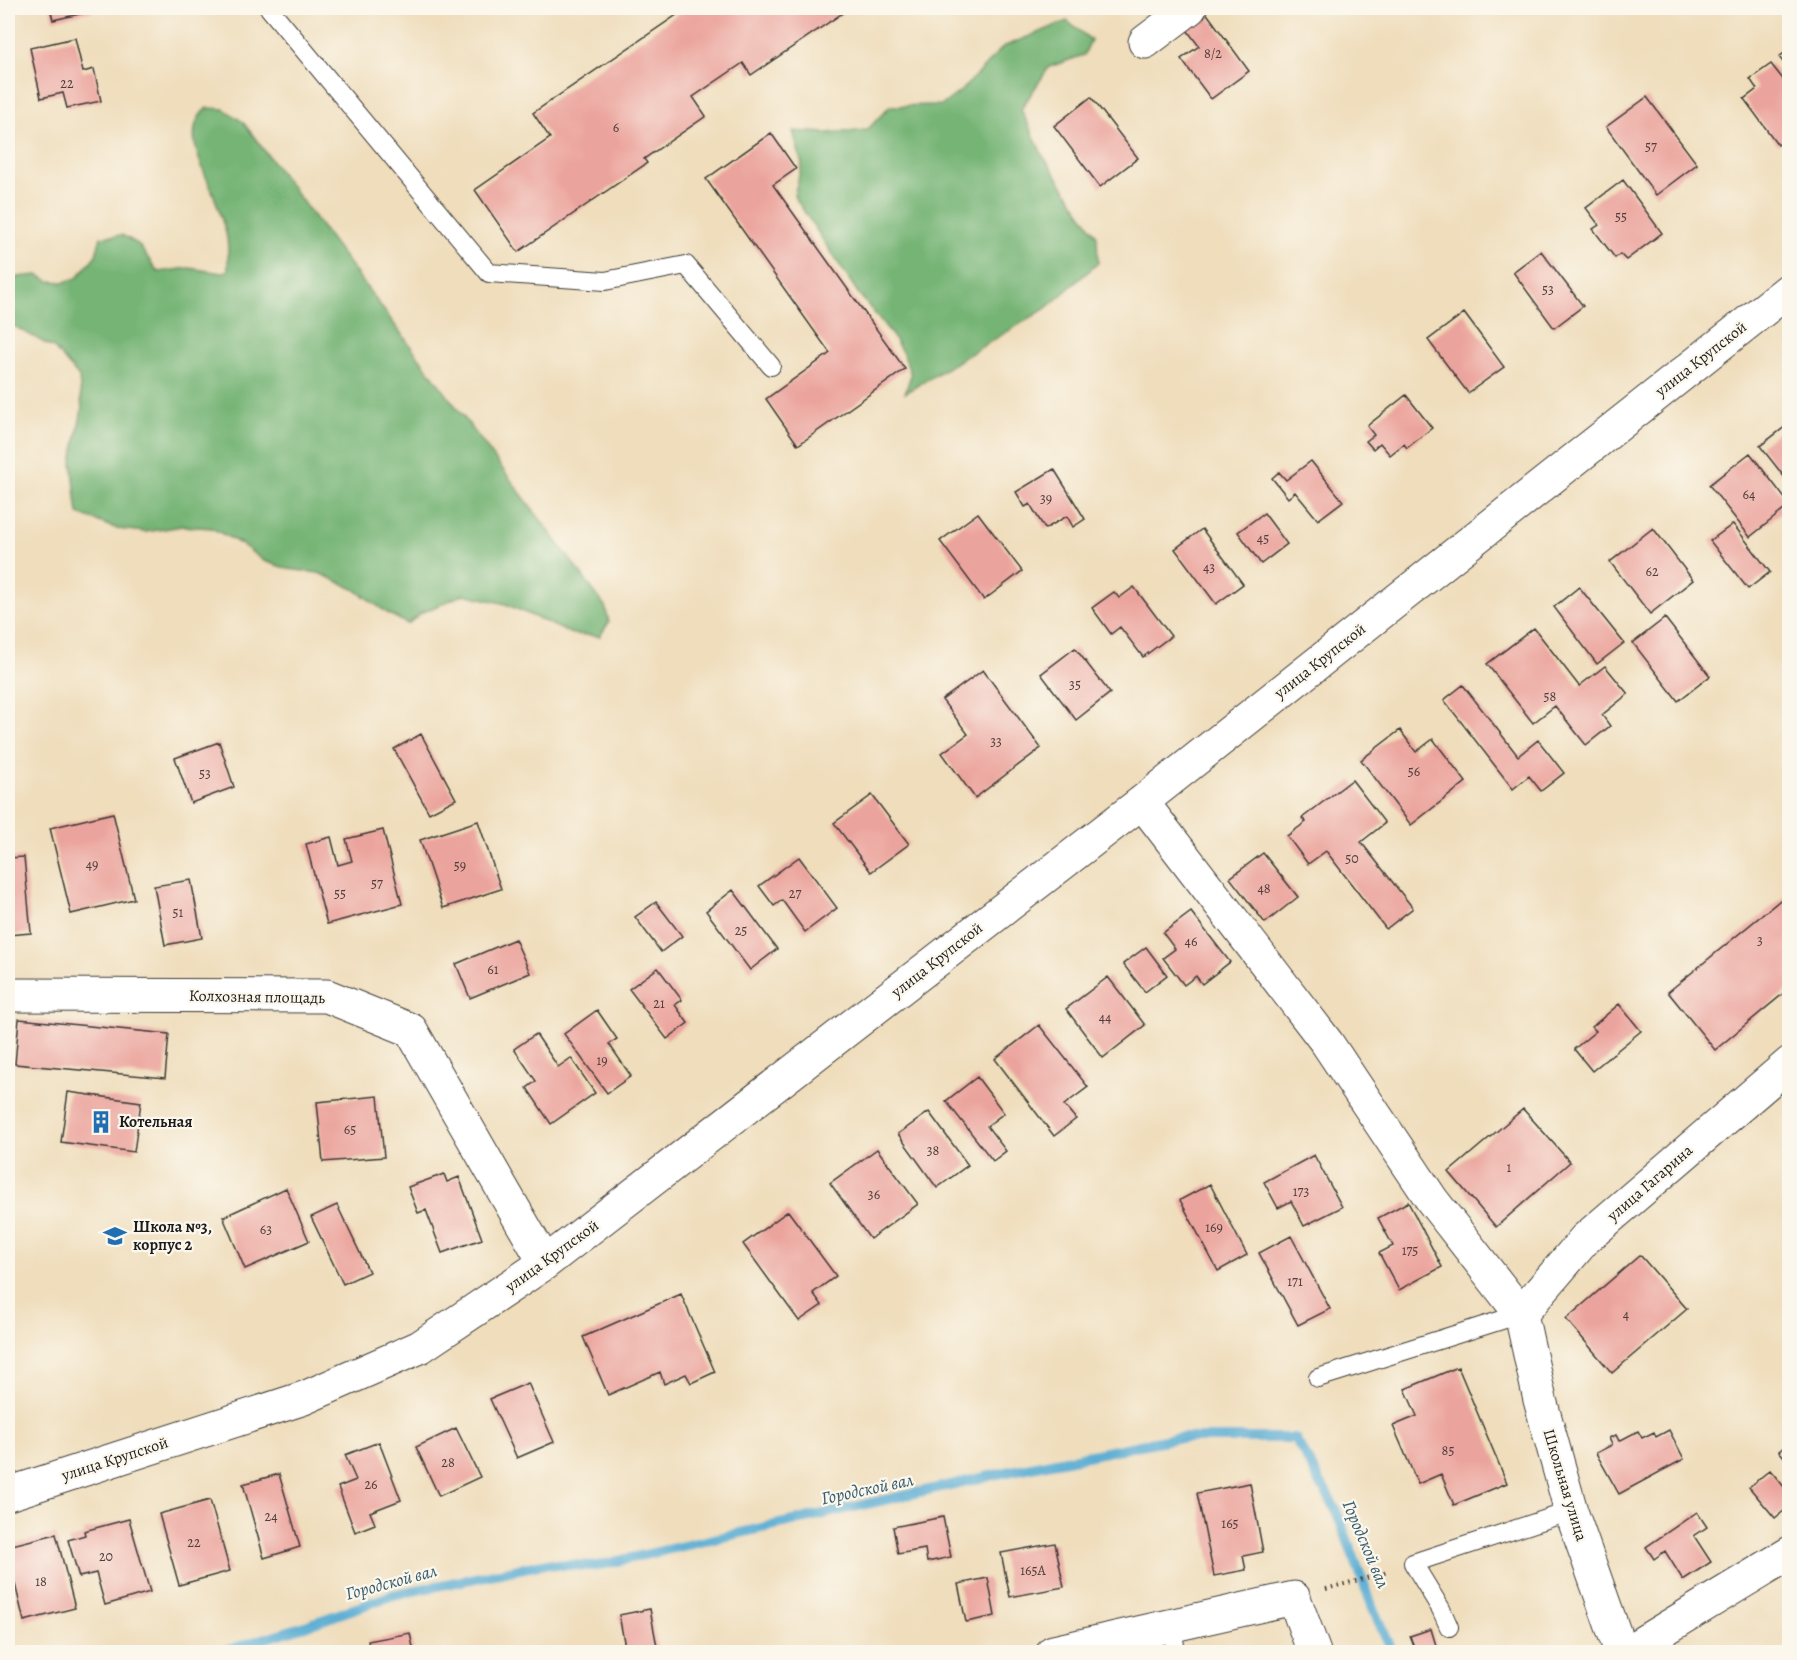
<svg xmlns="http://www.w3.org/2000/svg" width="1797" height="1660" font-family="Alegreya,serif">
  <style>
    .forest { fill: #74b475; stroke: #486848; stroke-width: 1.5 }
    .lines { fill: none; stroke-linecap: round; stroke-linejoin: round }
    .stream { stroke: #56abd2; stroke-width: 10 }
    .building { fill: #eba49d }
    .lane-casing { stroke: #3c3934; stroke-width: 20 }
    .street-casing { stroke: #3c3934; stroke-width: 35 }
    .path { stroke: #3c3934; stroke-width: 4; stroke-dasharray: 1.5 4.5; stroke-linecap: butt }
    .lane { stroke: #fff; stroke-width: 18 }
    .street { stroke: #fff; stroke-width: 33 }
    .labels { text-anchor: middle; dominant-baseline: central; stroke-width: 4.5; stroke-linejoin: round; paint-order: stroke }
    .number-label { font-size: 14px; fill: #503e3c }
    .street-label { font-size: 16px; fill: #1c1c1c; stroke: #fbf7ec }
    .poi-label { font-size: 16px; font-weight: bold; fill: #1c1c1c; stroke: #fbf7ec; text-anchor: start }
    .water-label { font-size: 18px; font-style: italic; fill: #365c6e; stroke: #fbf7ec }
  </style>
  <rect width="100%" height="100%" fill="#fbf7ec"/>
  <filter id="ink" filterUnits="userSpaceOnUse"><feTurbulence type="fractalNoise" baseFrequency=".0167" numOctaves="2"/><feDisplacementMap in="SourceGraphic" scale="12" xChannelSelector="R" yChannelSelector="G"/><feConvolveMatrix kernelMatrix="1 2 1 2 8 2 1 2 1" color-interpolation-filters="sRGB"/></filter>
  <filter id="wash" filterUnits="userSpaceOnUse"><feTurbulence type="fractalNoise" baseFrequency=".008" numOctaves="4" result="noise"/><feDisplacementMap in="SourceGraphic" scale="24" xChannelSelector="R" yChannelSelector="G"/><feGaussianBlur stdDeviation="1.35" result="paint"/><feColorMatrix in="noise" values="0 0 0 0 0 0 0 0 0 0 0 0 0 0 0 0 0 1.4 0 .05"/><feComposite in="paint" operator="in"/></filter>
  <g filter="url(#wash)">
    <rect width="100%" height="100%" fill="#efddbb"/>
    <path class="forest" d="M1067 21 1091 40 1084 55 1049 67 1021 109 1043 156 1097 236 1098 263 1045 309 905 393 911 375 904 355 890 332 858 293 794 196 802 164 793 131 826 133 867 130 890 106 942 105 962 90 1003 47Z
      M207 108 224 109 243 122 605 606 609 622 600 636 572 634 506 604 464 594 421 613 408 624 389 614 354 589 319 573 288 569 264 561 241 544 212 528 182 526 146 532 118 529 78 514 72 462 82 409 79 377 54 348 12 325 8 320V285L17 277 38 275 49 281 64 282 77 278 96 255 101 237 122 235 138 244 158 272 189 268 222 273 228 270C228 259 229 245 226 233 222 220 218 206 213 193 203 168 180 130 207 108Z"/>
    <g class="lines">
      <path class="stream" d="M222 1652 308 1625 393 1595 543 1564 596 1566 1007 1472 1175 1438H1295L1336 1510 1376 1616 1393 1652"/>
    </g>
    <g id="blocks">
      <path class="building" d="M50 8H92L93 11 53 20Z
        M687 8H850L751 75 743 63 693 97 706 116 644 159 647 163 518 252 475 190 550 138 533 113Z
        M1205 11 1249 71 1211 99 1181 59 1199 46 1184 26Z
        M75 38 83 72 94 69 101 101 67 108 63 93 41 98 30 48Z
        M1790 49V71L1779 57Z
        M1771 64 1790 88V136L1778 145 1744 99 1757 89 1750 79Z
        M1091 97 1138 158 1100 187 1054 126Z
        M1647 97 1697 164 1656 195 1606 127Z
        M771 133 796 169 773 185 905 369 798 445 766 399 830 353 706 179Z
        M1623 180 1662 233 1626 260 1620 254 1615 258 1593 229 1599 225 1586 208Z
        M1541 251 1583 306 1554 328 1513 272Z
        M1464 313 1504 367 1468 393 1428 340Z
        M1406 395 1432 428 1407 448 1404 444 1390 455 1380 443 1373 449 1366 441 1374 435 1367 426Z
        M1790 423V484L1760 446Z
        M1750 453 1790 505 1750 537 1709 485Z
        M1311 461 1343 501 1318 520 1295 492 1288 498 1272 478 1279 472 1286 480Z
        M1054 469 1085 519 1073 527 1067 516 1045 529 1030 504 1025 507 1016 492Z
        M978 513 1022 571 984 600 940 541Z
        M1264 513 1287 544 1261 564 1238 532Z
        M1733 524 1770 572 1748 589 1710 541Z
        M1653 528 1693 580 1650 614 1610 562Z
        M1202 529 1243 584 1216 604 1175 549Z
        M1134 587 1171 636 1143 657 1120 627 1111 634 1092 608 1114 592 1119 598Z
        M1579 587 1624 643 1597 664 1554 607Z
        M1665 618 1710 676 1678 701 1633 643Z
        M1534 628 1579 686 1605 666 1628 694 1602 715 1610 726 1586 745 1555 706 1533 723 1487 664Z
        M1075 648 1110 693 1076 720 1041 674Z
        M983 670 1041 748 975 798 942 753 968 734 942 700Z
        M1463 685 1518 756 1538 740 1564 773 1541 791 1529 776 1513 789 1444 700Z
        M1400 730 1416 752 1433 739 1466 782 1411 825 1361 760Z
        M421 734 456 799 429 813 394 749Z
        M219 742 234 787 191 803 175 758Z
        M1352 780 1385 823 1361 842 1413 908 1386 929 1326 851 1308 864 1287 836 1306 822 1302 818Z
        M872 795 909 844 871 872 834 823Z
        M113 813 134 899 71 914 50 828Z
        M478 821 501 889 443 908 420 840Z
        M383 830 402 904 327 924 306 844 331 837 338 865 352 861 346 839Z
        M1263 853 1298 897 1265 923 1230 878Z
        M24 857 31 933 8 935V858Z
        M799 857 837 908 805 932 782 900 774 906 759 886Z
        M191 880 202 938 165 945 154 886Z
        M733 890 777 949 750 970 706 911Z
        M1790 892V988L1715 1050 1668 992Z
        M656 902 682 936 661 952 635 917Z
        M1191 912 1230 962 1202 984 1196 976 1184 985 1163 958 1175 949 1163 933Z
        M515 939 530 973 470 998 456 964Z
        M1146 947 1167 975 1145 992 1123 964Z
        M658 968 682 1000 675 1005 688 1023 667 1039 629 989Z
        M1108 977 1145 1025 1103 1058 1066 1009Z
        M1619 1004 1641 1031 1592 1071 1574 1049 1596 1031 1592 1027Z
        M597 1010 617 1039 609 1044 631 1076 607 1093 564 1034Z
        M19 1019 169 1034 165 1078 15 1064Z
        M1039 1025 1088 1087 1064 1105 1076 1119 1054 1136 995 1059Z
        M536 1034 558 1067 571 1058 595 1093 551 1124 527 1088 536 1081 514 1049Z
        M977 1077 1004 1113 987 1126 1006 1151 993 1161 946 1101Z
        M68 1092 141 1102 134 1152 61 1142Z
        M378 1096 384 1157 323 1162 317 1102Z
        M1523 1109 1570 1162 1496 1227 1449 1172Z
        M929 1112 968 1165 937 1188 898 1134Z
        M877 1149 918 1204 870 1239 830 1183Z
        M1314 1155 1342 1207 1304 1226 1291 1201 1278 1208 1264 1182Z
        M444 1174 447 1182 459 1177 482 1239 442 1253 426 1210 418 1213 408 1187Z
        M1210 1184 1247 1255 1218 1271 1180 1200Z
        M286 1188 309 1241 245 1269 223 1217Z
        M1408 1202 1442 1267 1399 1290 1379 1253 1393 1246 1378 1218Z
        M337 1205 369 1272 343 1284 311 1217Z
        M788 1211 836 1276 813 1293 822 1305 799 1321 743 1244Z
        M1291 1236 1330 1309 1298 1325 1259 1253Z
        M1640 1255 1687 1309 1612 1373 1566 1319Z
        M681 1294 715 1372 691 1383 686 1374 664 1384 660 1372 608 1395 583 1337Z
        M1458 1367 1507 1483 1454 1505 1441 1474 1418 1484 1393 1426 1417 1416 1405 1389Z
        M528 1383 554 1442 517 1458 490 1399Z
        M456 1428 480 1477 439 1496 416 1447Z
        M1669 1430 1684 1459 1619 1494 1596 1453 1612 1445 1609 1438 1616 1435 1619 1441 1638 1431 1642 1438 1654 1432 1656 1437Z
        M379 1442 401 1500 370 1512 375 1524 355 1532 338 1487 356 1480 345 1455Z
        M1790 1442V1464L1779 1451Z
        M1770 1470 1790 1494V1506L1775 1518 1749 1487Z
        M279 1474 300 1547 264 1558 243 1484Z
        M1250 1483 1263 1552 1243 1556 1246 1570 1214 1576 1197 1493Z
        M210 1500 230 1571 179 1585 159 1514Z
        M1697 1512 1707 1527 1694 1536 1711 1562 1683 1580 1665 1551 1654 1559 1646 1547Z
        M943 1517 951 1557 927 1562 925 1549 898 1554 893 1527Z
        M129 1519 150 1592 105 1605 96 1573 79 1577 68 1540 85 1535 84 1531Z
        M56 1534 75 1608 24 1621 8 1555V1546Z
        M1055 1543 1064 1587 1010 1597 1001 1553Z
        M988 1578 995 1616 966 1622 958 1584Z
        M650 1609 658 1652H626L619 1615Z
        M1431 1629 1438 1652H1416L1410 1636Z
        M410 1633 414 1652H370L368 1641Z"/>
    </g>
  </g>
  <g filter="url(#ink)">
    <use href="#blocks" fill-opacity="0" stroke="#3c3934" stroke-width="1.5"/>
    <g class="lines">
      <g class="lane-casing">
        <path id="lane" d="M269 8 489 273 605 281 686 265 771 366
          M1318 1378 1521 1314
          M1172 1626 1176 1652
          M1449 1627 1441 1609 1413 1563 1571 1511"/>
      </g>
      <g class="street-casing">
        <path id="street" d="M1145 42 1190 8
          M1142 802 1327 1043 1432 1200 1521 1314 1540 1400 1571 1511 1621 1652
          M8 995 327 996 411 1030 545 1263
          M1521 1314 1585 1239 1790 1063
          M8 1494 304 1398 420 1347 545 1263 1142 802 1790 289
          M1053 1652 1294 1598 1314 1652
          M1627 1652 1790 1553"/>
      </g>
      <path class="path" d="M1326 1589 1388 1572"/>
      <use href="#lane" class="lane"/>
      <use href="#street" class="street"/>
    </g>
  </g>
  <defs>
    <g id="building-bare" transform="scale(1.8)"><path d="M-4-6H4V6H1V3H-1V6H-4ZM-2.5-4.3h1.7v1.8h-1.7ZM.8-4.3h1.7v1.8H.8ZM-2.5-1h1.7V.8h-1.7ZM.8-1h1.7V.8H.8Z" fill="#1f6fb2" stroke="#fbf7ec" stroke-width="2.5" paint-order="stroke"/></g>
    <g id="school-bare" transform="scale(1.8)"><path d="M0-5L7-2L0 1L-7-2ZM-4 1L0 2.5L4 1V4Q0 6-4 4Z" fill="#1f6fb2" stroke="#fbf7ec" stroke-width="2.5" paint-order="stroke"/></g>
  </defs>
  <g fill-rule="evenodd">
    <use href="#building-bare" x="101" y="1122"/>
    <use href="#school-bare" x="115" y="1236"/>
  </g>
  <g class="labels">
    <g class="number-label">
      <text x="1213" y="53">8/2</text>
      <text x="67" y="83">22</text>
      <text x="616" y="127">6</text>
      <text x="1651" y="146">57</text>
      <text x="1621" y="216">55</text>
      <text x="1548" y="289">53</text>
      <text x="1749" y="494">64</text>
      <text x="1046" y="498">39</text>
      <text x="1263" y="538">45</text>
      <text x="1209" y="567">43</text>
      <text x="1652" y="571">62</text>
      <text x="1075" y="684">35</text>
      <text x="1550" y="696">58</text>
      <text x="996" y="741">33</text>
      <text x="1414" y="771">56</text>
      <text x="205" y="773">53</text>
      <text x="1352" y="858">50</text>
      <text x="92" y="864">49</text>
      <text x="460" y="865">59</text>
      <text x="377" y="883">57</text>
      <text x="1264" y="888">48</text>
      <text x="340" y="893">55</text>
      <text x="795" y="893">27</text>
      <text x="178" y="912">51</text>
      <text x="741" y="930">25</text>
      <text x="1760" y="940">3</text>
      <text x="1191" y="941">46</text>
      <text x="493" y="969">61</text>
      <text x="659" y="1003">21</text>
      <text x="1105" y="1017">44</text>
      <text x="602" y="1060">19</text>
      <text x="350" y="1129">65</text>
      <text x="933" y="1150">38</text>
      <text x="1509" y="1167">1</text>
      <text x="1301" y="1191">173</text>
      <text x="874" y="1194">36</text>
      <text x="1214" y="1227">169</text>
      <text x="266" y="1229">63</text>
      <text x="1410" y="1250">175</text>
      <text x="1295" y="1281">171</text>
      <text x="1626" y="1314">4</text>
      <text x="1448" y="1450">85</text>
      <text x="448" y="1462">28</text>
      <text x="371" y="1484">26</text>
      <text x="271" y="1516">24</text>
      <text x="1230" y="1523">165</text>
      <text x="194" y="1542">22</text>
      <text x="106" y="1556">20</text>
      <text x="1033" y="1570">165А</text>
      <text x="41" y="1581">18</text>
    </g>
    <g class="street-label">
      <text transform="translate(1701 359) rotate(-38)">улица Крупской</text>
      <text transform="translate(1320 661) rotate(-38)">улица Крупской</text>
      <text transform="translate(937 960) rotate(-38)">улица Крупской</text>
      <text transform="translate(257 997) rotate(1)">Колхозная площадь</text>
      <text transform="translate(1650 1183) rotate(-41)">улица Гагарина</text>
      <text transform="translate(552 1256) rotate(-36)">улица Крупской</text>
      <text transform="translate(115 1459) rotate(-18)">улица Крупской</text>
      <text transform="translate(1565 1485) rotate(73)">Школьная улица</text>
    </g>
    <g class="poi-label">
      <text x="119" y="1122">Котельная</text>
      <text x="133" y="1227">Школа №3,<tspan x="133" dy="18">корпус 2</tspan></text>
    </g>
    <g class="water-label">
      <text transform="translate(867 1489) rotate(-12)">Городской вал</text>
      <text transform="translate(1366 1544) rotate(67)">Городской вал</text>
      <text transform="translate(391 1582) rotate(-15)">Городской вал</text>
    </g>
  </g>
  <rect width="1797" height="1660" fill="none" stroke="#fbf7ec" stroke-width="30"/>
</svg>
